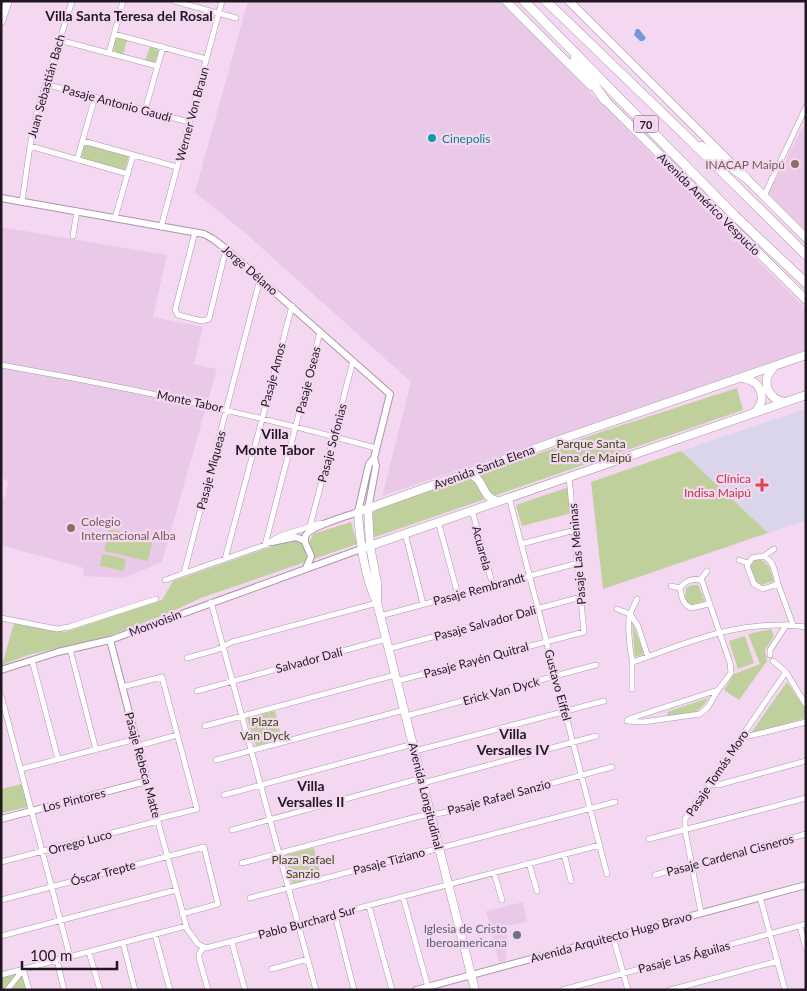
<svg xmlns="http://www.w3.org/2000/svg" width="807" height="991" font-family="Lato,sans-serif">
  <style>
    .built { fill: #eac9e8 }
    .medical { fill: #dad5ea }
    .green { fill: #c0d09c }
    .water { fill: #7697d5 }
    .lines { fill: none; stroke-linecap: round; stroke-linejoin: round }
    .minor-casing { stroke: #ad94ab; stroke-width: 6 }
    .tertiary-casing { stroke: #ad94ab; stroke-width: 8 }
    .secondary-casing { stroke: #ad94ab; stroke-width: 9 }
    .primary-casing { stroke: #ad94ab; stroke-width: 9 }
    .motorway-casing { stroke: #ad94ab; stroke-width: 10 }
    .minor { stroke: #fff; stroke-width: 5 }
    .tertiary { stroke: #fff; stroke-width: 6 }
    .secondary { stroke: #fff; stroke-width: 8 }
    .primary { stroke: #fff; stroke-width: 8 }
    .motorway { stroke: #fff; stroke-width: 9 }
    .culture-dot { fill: #0f9aa8; stroke: #f4d8f2; stroke-width: 2 }
    .education-dot { fill: #8d6e63; stroke: #f4d8f2; stroke-width: 2 }
    .health-dot { fill: #e0444e; stroke: #f4d8f2; stroke-width: 2 }
    .worship-dot { fill: #6b7280; stroke: #f4d8f2; stroke-width: 2 }
    .labels { text-anchor: middle; dominant-baseline: central; stroke-width: 4.5; stroke-linejoin: round; paint-order: stroke }
    .shield { fill: #f4d8f2; stroke: #60515f; stroke-width: 1 }
    .shield-label { font-size: 11px; font-weight: bold; fill: #201720 }
    .street-label { font-size: 12px; fill: #201720; stroke: #f4d8f2 }
    .culture-label { font-size: 12px; fill: #0d838f; stroke: #f4d8f2; text-anchor: start }
    .education-label { font-size: 12px; fill: #785e54; stroke: #f4d8f2; text-anchor: end }
    .park-label { font-size: 12px; fill: #38450f; stroke: #f4d8f2 }
    .health-label { font-size: 12px; fill: #be3a42; stroke: #f4d8f2; text-anchor: end }
    .worship-label { font-size: 12px; fill: #5b616d; stroke: #f4d8f2; text-anchor: end }
    .neighbourhood-label { font-size: 14px; font-weight: bold; fill: #201720; stroke: #f4d8f2 }
  </style>
  <rect width="100%" height="100%" fill="#f4d8f2"/>
  <path class="built" d="M248 1H499L806 309V350L382 496 411 382 245 233 195 192Z
    M806 127V232L768 194 802 128Z
    M1 227 167 255 153 317 203 327 194 364 217 369 162 562 124 578 83 576 84 568 1 545V496L5 498 8 482 1 477Z
    M523 902 527 922 505 926 508 945 505 947 507 960 499 963 486 911Z"/>
  <path class="medical" d="M806 409V520L768 533 681 451Z"/>
  <path class="green" d="M115 36 127 40 123 55 111 51Z
    M150 47 157 49 159 52 155 62 152 64 145 61Z
    M83 144 129 156 125 170 79 158Z
    M737 388 743 410 375 537 373 534 371 515 377 509 604 431Z
    M681 451 768 533 603 589 591 482Z
    M569 487 572 513 522 526 516 505Z
    M351 522 357 544 201 598 171 612 106 637 28 655 2 665 14 623 65 632 162 600 173 581 293 539 299 538 310 541 313 534Z
    M109 529 153 539 148 561 104 551Z
    M102 554 126 559 124 571 100 566Z
    M755 560H762L769 566 774 581 761 585 755 581 749 568Z
    M692 585H698L705 601 690 605 685 601 686 588Z
    M632 622 644 654 635 657Z
    M771 629 774 636 765 650 767 661 739 700 724 690 734 674 760 664 748 634Z
    M745 636 754 663 738 669 729 641Z
    M787 682 806 710V718L750 734Z
    M708 698C700 715 686 714 669 719L667 712Z
    M275 711 282 739 256 746 247 718Z
    M22 784 28 807 1 813V789Z
    M314 848 321 877 292 884 285 855Z
    M18 973 4 990H1V977Z
    M22 974 27 990H9Z"/>
  <path class="water" d="M636 29H639L646 38 643 41H640L634 35Z"/>
  <g class="lines">
    <g class="minor-casing">
      <path id="minor" d="M174 1 236 18
        M114 34 206 59
        M59 40 157 66
        M109 53 123 1
        M45 84 189 122
        M145 110 163 47
        M83 141 177 167
        M30 146 128 174
        M77 160 95 97
        M764 196 806 107
        M22 202 30 146 37 112 72 1
        M115 218 133 155
        M161 227 222 1
        M195 232 175 310 178 315 202 321 209 319 226 249
        M73 236 77 211
        M1 365C128 387 252 414 376 448
        M509 497 607 874
        M472 510 493 586
        M438 521 458 595
        M310 526 353 361
        M405 533 423 604
        M521 544 575 530
        M265 545 320 332
        M762 556C774 559 775 573 778 584L763 589 754 584 747 566 752 558Z
        M764 556 774 549
        M225 559 292 306
        M739 560 748 563
        M184 573 260 279
        M165 580 265 545 280 536 321 523
        M700 580 707 571
        M778 584 793 625
        M671 586 680 588
        M680 588C685 581 694 577 702 581L730 663 731 673 718 690 708 707 700 714 643 722 627 721 629 719C658 709 688 700 718 690
        M680 588C682 597 682 604 691 608L709 604
        M211 602 316 990
        M617 609 630 614 637 599
        M380 616 578 563
        M1 618 57 629 69 627 156 599
        M70 649 96 750
        M388 649 581 597
        M770 655V650L787 624
        M648 657 638 626 630 614C627 623 630 654 633 662 692 641 742 618 806 627
        M187 658 216 650 232 642 377 603
        M32 660 58 759
        M632 661V689
        M773 661 786 672 806 705
        M397 681 584 632 569 477
        M122 687 162 677 197 809 157 819
        M197 691 386 639
        M1 695 70 957
        M406 716 596 665
        M205 726 395 675
        M741 738 806 722
        M138 746 177 735
        M415 751 604 701
        M216 760 404 710
        M21 769 136 739
        M147 781 187 929 198 944 206 948 600 845
        M423 783 596 736
        M708 784 718 785 806 761
        M224 795 413 744
        M232 830 422 778
        M649 839 806 798
        M564 854 571 881
        M1 862 158 821
        M242 863 420 816 442 813 612 767
        M529 863 537 891
        M494 873 502 900
        M655 875 806 834
        M403 897 428 987
        M760 897 785 990
        M250 898 615 802
        M1 900 204 847 218 904 182 914
        M369 906 392 990
        M701 913 685 830V819L786 672
        M335 915 354 990
        M800 926 806 949
        M155 935 170 990
        M1 936 176 890
        M613 937 628 990
        M123 943 135 990
        M232 943 245 990
        M203 948 199 954V958L208 990
        M89 952 100 990
        M57 960 64 990
        M23 969 29 990
        M272 969 308 959
        M1 975 186 926
        M7 990 23 970
        M562 990 806 924
        M670 990 778 961"/>
    </g>
    <g class="tertiary-casing">
      <path id="tertiary" d="M1 198 204 234 213 239 226 249 390 394 374 458 376 466 368 509
        M272 542 296 537 305 541
        M306 568 311 557C310 551 304 544 305 538 305 527 348 516 358 512L369 464 374 458
        M1 670 58 652 110 640 361 549
        M1 819 147 781 110 640
        M416 990 806 885"/>
    </g>
    <g class="secondary-casing">
      <path id="secondary" d="M506 1 591 86
        M569 1 734 166
        M601 96 806 300
        M742 174 806 238
        M773 368C761 381 767 399 785 402
        M743 378C762 381 768 400 754 413
        M466 473C486 477 479 495 496 501
        M368 509 370 546 377 583V601
        M361 549 806 395
        M475 990 377 603C364 574 360 543 358 512L556 441 806 355"/>
    </g>
    <g class="primary-casing">
      <path id="primary" d="M1 21 8 1"/>
    </g>
    <g class="motorway-casing">
      <path id="motorway" d="M524 1 734 215 806 283
        M546 1 686 136 806 255
        M575 59 605 100
        M701 146 745 177"/>
    </g>
    <use href="#minor" class="minor"/>
    <use href="#tertiary" class="tertiary"/>
    <use href="#secondary" class="secondary"/>
    <use href="#primary" class="primary"/>
    <use href="#motorway" class="motorway"/>
  </g>
  <circle class="culture-dot" cx="432" cy="138" r="5"/>
  <g class="education-dot">
    <circle cx="795" cy="164" r="5"/>
    <circle cx="71" cy="528" r="5"/>
  </g>
  <path class="health-dot" d="M759.5 477.5h5v5h5v5h-5v5h-5v-5h-5v-5h5z"/>
  <circle class="worship-dot" cx="517" cy="935" r="5"/>
  <g class="labels">
    <rect class="shield" x="633.5" y="115.5" width="25" height="17" rx="4"/>
    <g class="shield-label">
      <text x="646" y="124">70</text>
    </g>
    <g class="street-label">
      <text transform="translate(46 86) rotate(-74)">Juan Sebastián Bach</text>
      <text transform="translate(117 103) rotate(15)">Pasaje Antonio Gaudí</text>
      <text transform="translate(192 114) rotate(-75)">Werner Von Braun</text>
      <text transform="translate(709 204) rotate(45)">Avenida Américo Vespucio</text>
      <text transform="translate(250 270) rotate(41)">Jorge Délano</text>
      <text transform="translate(273 375) rotate(-75)">Pasaje Amos</text>
      <text transform="translate(308 380) rotate(-76)">Pasaje Oseas</text>
      <text transform="translate(190 401) rotate(12)">Monte Tabor</text>
      <text transform="translate(332 443) rotate(-75)">Pasaje Sofonias</text>
      <text transform="translate(484 467) rotate(-20)">Avenida Santa Elena</text>
      <text transform="translate(211 470) rotate(-75)">Pasaje Miqueas</text>
      <text transform="translate(482 548) rotate(75)">Acuarela</text>
      <text transform="translate(577 554) rotate(-95)">Pasaje Las Meninas</text>
      <text transform="translate(479 589) rotate(-15)">Pasaje Rembrandt</text>
      <text transform="translate(155 623) rotate(-21)">Monvoisin</text>
      <text transform="translate(485 623) rotate(-15)">Pasaje Salvador Dali</text>
      <text transform="translate(309 660) rotate(-15)">Salvador Dalí</text>
      <text transform="translate(476 660) rotate(-15)">Pasaje Rayén Quitral</text>
      <text transform="translate(558 685) rotate(75)">Gustavo Eiffel</text>
      <text transform="translate(501 691) rotate(-15)">Erick Van Dyck</text>
      <text transform="translate(143 765) rotate(75)">Pasaje Rebeca Matte</text>
      <text transform="translate(717 773) rotate(-56)">Pasaje Tomás Moro</text>
      <text transform="translate(426 796) rotate(76)">Avenida Longitudinal</text>
      <text transform="translate(499 797) rotate(-15)">Pasaje Rafael Sanzio</text>
      <text transform="translate(74 800) rotate(-14)">Los Pintores</text>
      <text transform="translate(80 842) rotate(-15)">Orrego Luco</text>
      <text transform="translate(730 855) rotate(-15)">Pasaje Cardenal Cisneros</text>
      <text transform="translate(389 861) rotate(-15)">Pasaje Tiziano</text>
      <text transform="translate(103 873) rotate(-15)">Óscar Trepte</text>
      <text transform="translate(307 922) rotate(-15)">Pablo Burchard Sur</text>
      <text transform="translate(611 937) rotate(-15)">Avenida Arquitecto Hugo Bravo</text>
      <text transform="translate(684 957) rotate(-15)">Pasaje Las Águilas</text>
    </g>
    <g class="culture-label">
      <text x="442" y="138">Cinepolis</text>
    </g>
    <g class="education-label">
      <text x="785" y="164">INACAP Maipú</text>
      <text x="81" y="521" text-anchor="start">Colegio<tspan x="81" dy="14">Internacional Alba</tspan></text>
    </g>
    <g class="park-label">
      <text x="591" y="443">Parque Santa<tspan x="591" dy="14">Elena de Maipú</tspan></text>
      <text x="265" y="721">Plaza<tspan x="265" dy="14">Van Dyck</tspan></text>
      <text x="303" y="859">Plaza Rafael<tspan x="303" dy="14">Sanzio</tspan></text>
    </g>
    <g class="health-label">
      <text x="751" y="478">Clínica<tspan x="751" dy="14">Indisa Maipú</tspan></text>
    </g>
    <g class="worship-label">
      <text x="507" y="928">Iglesia de Cristo<tspan x="507" dy="14">Iberoamericana</tspan></text>
    </g>
    <g class="neighbourhood-label">
      <text x="129" y="15">Villa Santa Teresa del Rosal</text>
      <text x="275" y="433">Villa<tspan x="275" dy="16">Monte Tabor</tspan></text>
      <text x="513" y="733">Villa<tspan x="513" dy="16">Versalles IV</tspan></text>
      <text x="311" y="785">Villa<tspan x="311" dy="16">Versalles II</tspan></text>
    </g>
  </g>
  <rect width="807" height="991" fill="none" stroke="#201720" stroke-width="5"/>
  <path d="M22 961v8h95v-8" fill="none" stroke="#201720" stroke-width="2.5"/>
  <text x="30" y="961" font-size="15" fill="#201720" stroke="#f4d8f2" stroke-width="4" paint-order="stroke">100 m</text>
</svg>
